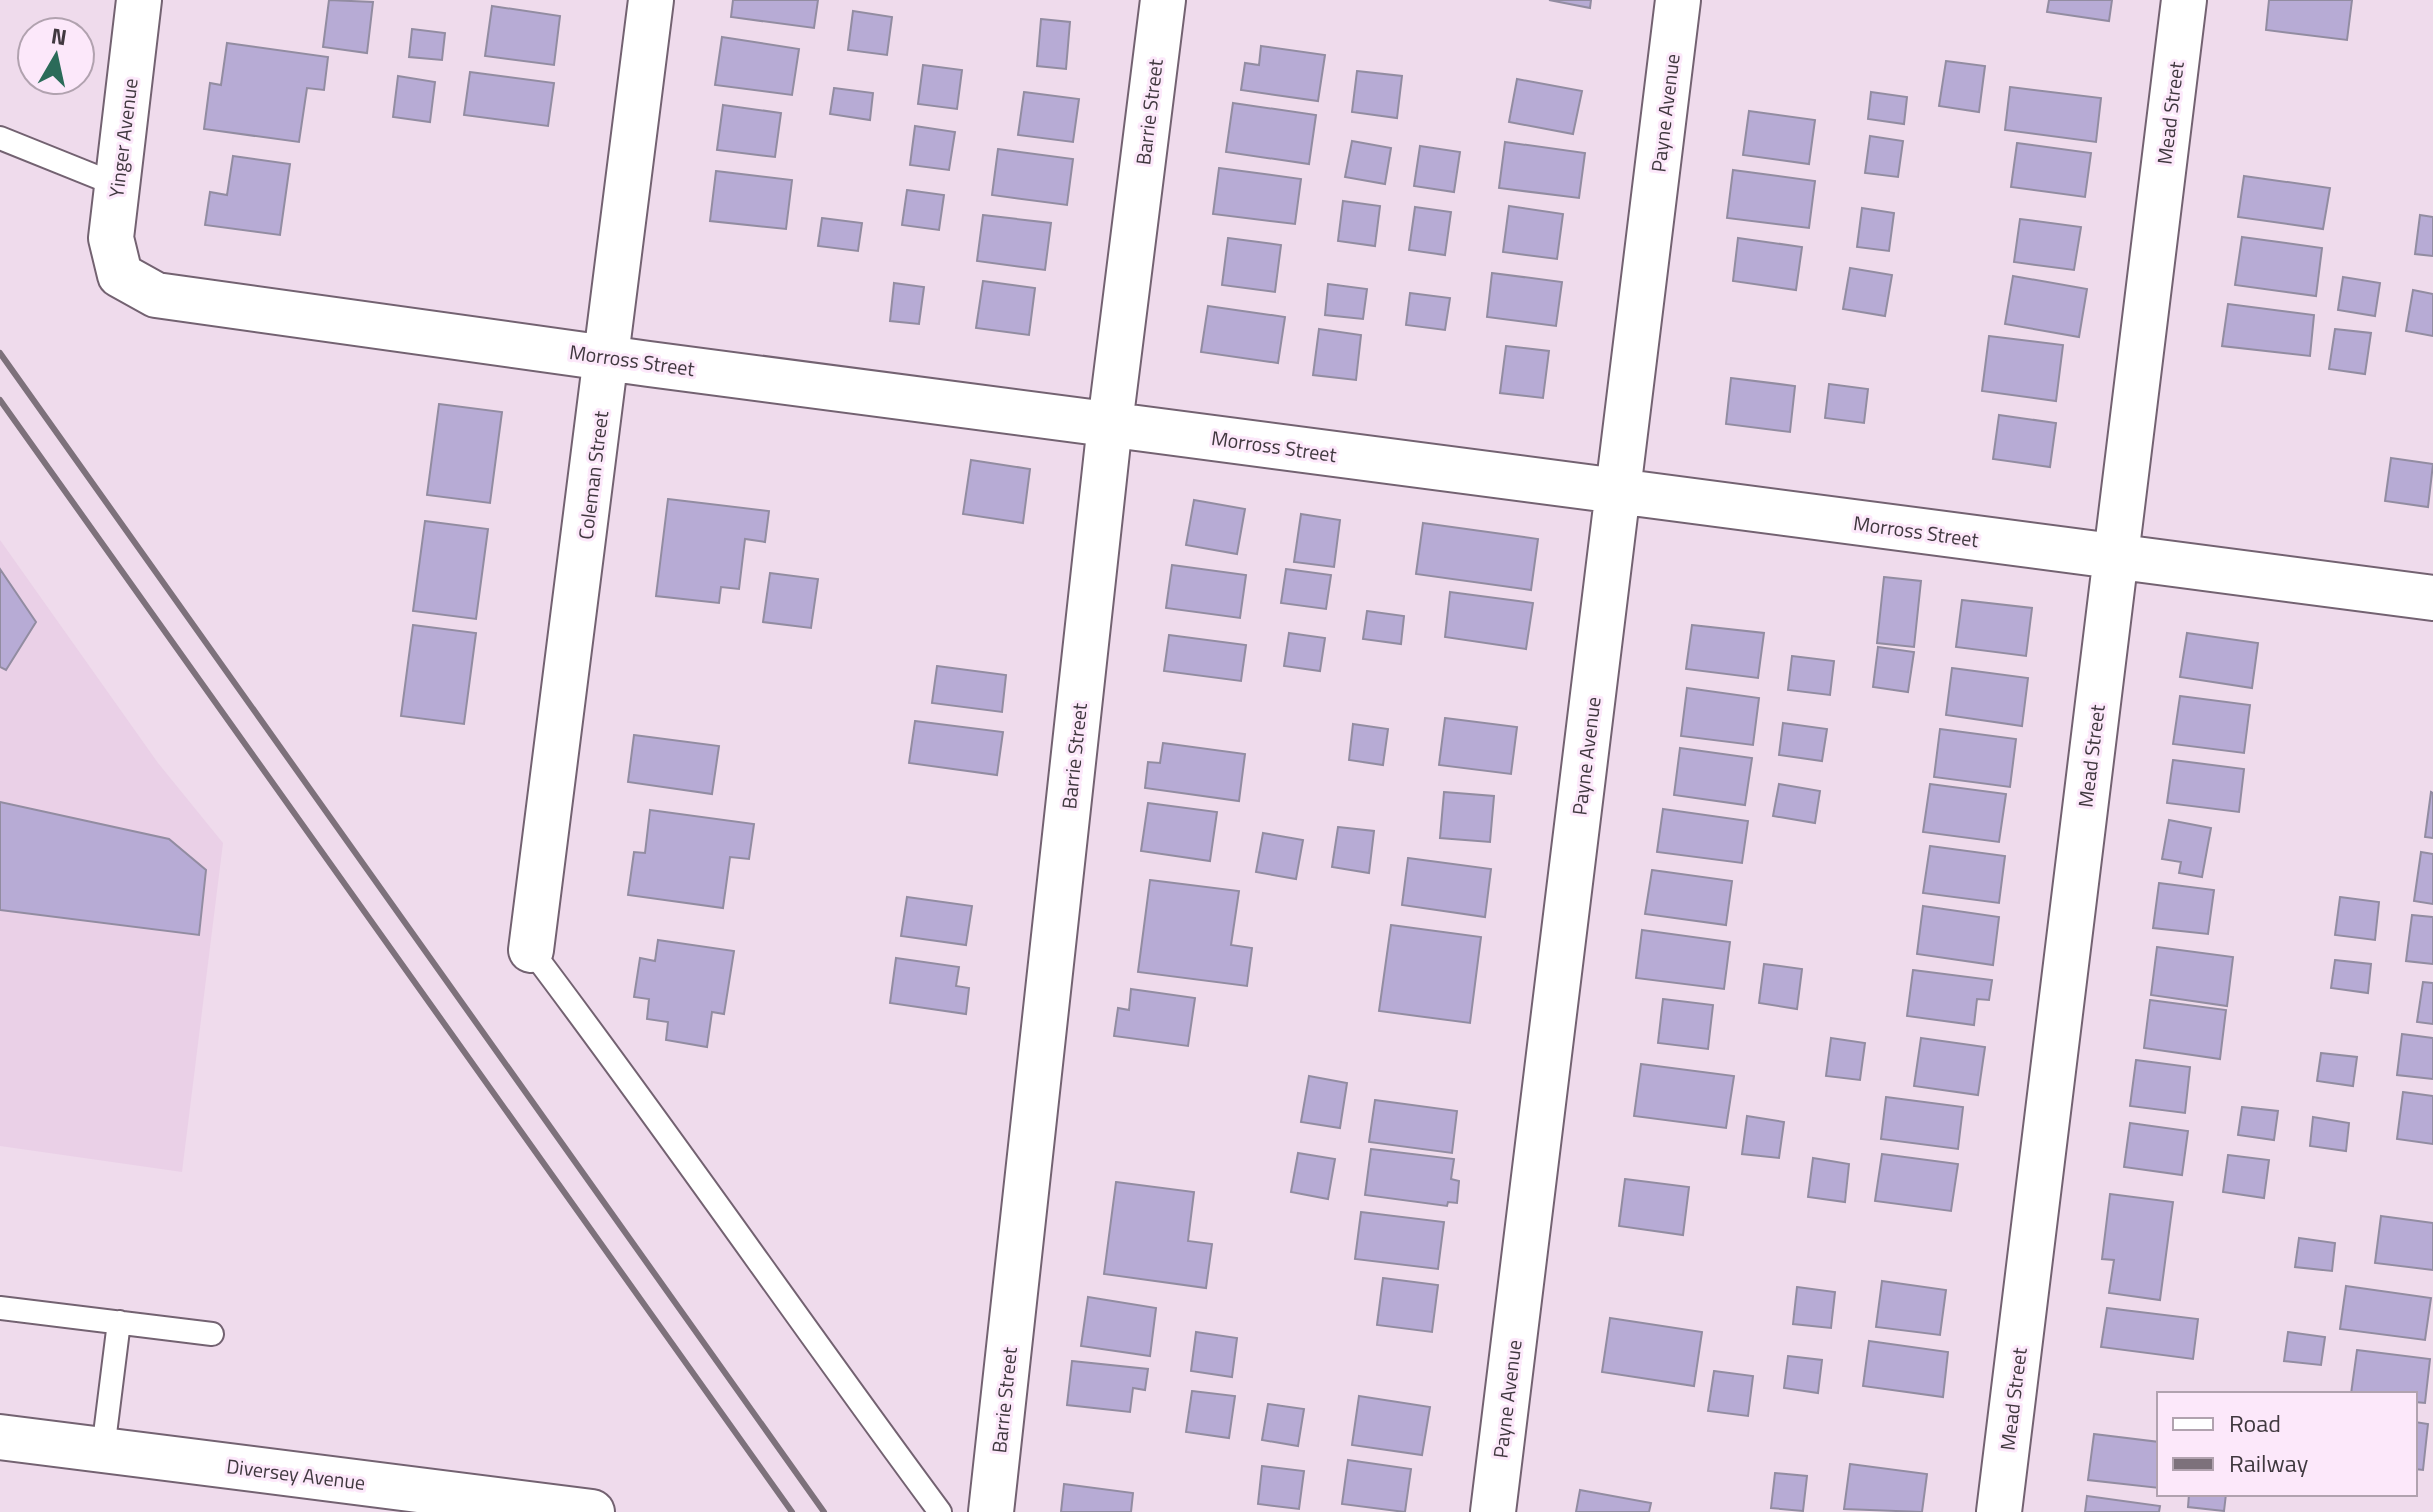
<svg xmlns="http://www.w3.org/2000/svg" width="2433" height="1512" font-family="'Titillium Web',sans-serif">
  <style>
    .built { fill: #ead0e7 }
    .building { fill: #b7abd5; stroke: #928ca1; stroke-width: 2 }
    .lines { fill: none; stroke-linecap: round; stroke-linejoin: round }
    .lane-casing { stroke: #736271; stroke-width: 26 }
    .street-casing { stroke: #736271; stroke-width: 48 }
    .lane { stroke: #fff; stroke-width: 22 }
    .street { stroke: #fff; stroke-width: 44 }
    .rail { stroke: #7d717b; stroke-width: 6 }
    .labels { text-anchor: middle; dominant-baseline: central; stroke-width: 6; stroke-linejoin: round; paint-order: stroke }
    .street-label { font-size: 20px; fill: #40383f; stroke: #fce8fa }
  </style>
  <rect width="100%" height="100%" fill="#efdbec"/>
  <path class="built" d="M0 540 158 763 223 843 182 1172 0 1146Z"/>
  <path class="building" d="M329 0 373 2 367 53 323 47Z
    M733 0H818L814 28 731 17Z
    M1549 0H1591L1590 8Z
    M2049 0H2112L2109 21 2047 12Z
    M2269 0H2352L2347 40 2266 30Z
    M492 6 560 16 554 65 485 56Z
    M853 11 892 17 887 55 848 50Z
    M1041 19 1070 22 1066 69 1037 66Z
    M412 29 445 33 442 60 409 57Z
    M722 37 799 49 792 95 715 85Z
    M227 43 328 57 324 90 307 88 299 142 204 129 210 83 221 85Z
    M1261 46 1325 55 1318 101 1241 90 1245 63 1259 65Z
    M1946 61 1985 66 1979 112 1939 106Z
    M923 65 962 70 957 109 918 104Z
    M1357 71 1402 76 1397 118 1352 112Z
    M470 72 554 83 548 126 464 115Z
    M398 76 435 82 430 122 393 117Z
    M1517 79 1582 91 1573 134 1509 122Z
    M2010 87 2101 98 2096 142 2005 130Z
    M834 88 873 93 870 120 830 114Z
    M1024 92 1079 99 1073 142 1018 135Z
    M1871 92 1907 97 1904 124 1868 119Z
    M1233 103 1316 115 1309 164 1226 152Z
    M723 105 781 113 775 157 717 150Z
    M1749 111 1815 120 1809 164 1743 155Z
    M915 126 955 132 949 170 910 165Z
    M1870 136 1903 141 1898 177 1865 173Z
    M1352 141 1391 148 1385 184 1345 177Z
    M1505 142 1585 153 1579 198 1499 188Z
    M2017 143 2091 153 2085 197 2011 187Z
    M1420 146 1460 152 1454 192 1414 186Z
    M998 149 1073 159 1067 205 992 195Z
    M233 156 290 164 280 235 205 225 210 192 227 195Z
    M1219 168 1301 179 1295 224 1213 214Z
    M1733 170 1815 181 1809 228 1727 218Z
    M716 171 792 180 786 229 710 221Z
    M2244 176 2330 188 2323 229 2238 217Z
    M907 190 944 195 939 230 902 225Z
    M1343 201 1380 206 1375 246 1338 241Z
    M1509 206 1563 214 1557 259 1503 252Z
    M1415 207 1451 212 1445 255 1409 250Z
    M1862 208 1894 213 1889 251 1857 247Z
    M983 215 1051 223 1045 270 977 261Z
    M2420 215 2433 217V256L2415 254Z
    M822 218 862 223 858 251 818 246Z
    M2020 219 2081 227 2074 270 2014 262Z
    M2242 237 2322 248 2316 296 2235 285Z
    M1228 238 1281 245 1275 292 1222 285Z
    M1738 238 1802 247 1796 290 1733 281Z
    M1850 268 1892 275 1885 316 1843 309Z
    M1492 273 1562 282 1556 326 1487 317Z
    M2013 276 2087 289 2079 337 2005 324Z
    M2343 277 2380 283 2375 316 2338 310Z
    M983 281 1035 288 1029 335 976 328Z
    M894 283 924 287 919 324 890 321Z
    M1328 284 1367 289 1363 319 1325 315Z
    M2413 290 2433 294V336L2406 331Z
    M1410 293 1450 298 1445 330 1406 325Z
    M2228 304 2314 315 2310 356 2222 346Z
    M1208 306 1285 317 1278 363 1201 352Z
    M1319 329 1361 335 1356 380 1313 375Z
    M2335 329 2371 333 2365 374 2329 369Z
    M1989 336 2063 345 2056 401 1982 391Z
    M1506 346 1549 351 1543 398 1500 393Z
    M1731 378 1795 386 1790 432 1726 424Z
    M1829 384 1868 389 1864 423 1825 418Z
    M439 404 502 412 490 503 427 495Z
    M1999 415 2056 423 2050 467 1993 459Z
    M2391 458 2433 464 2428 507 2385 501Z
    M971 460 1030 469 1023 523 963 514Z
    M668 499 769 511 765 542 745 539 739 589 721 587 719 603 656 596Z
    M1194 500 1245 509 1237 554 1186 545Z
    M1301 514 1340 520 1334 567 1294 562Z
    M425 521 488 529 476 619 413 611Z
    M1423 523 1538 539 1531 590 1416 574Z
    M1172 565 1246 575 1240 618 1166 608Z
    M0 569 36 622 6 670 0 667Z
    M1286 569 1331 575 1326 609 1281 603Z
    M770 573 818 579 811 628 763 622Z
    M1884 577 1921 581 1914 647 1877 643Z
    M1450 592 1533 603 1526 649 1445 637Z
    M1962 600 2032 608 2026 656 1956 647Z
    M1367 611 1404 616 1401 644 1363 639Z
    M413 625 476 633 464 724 401 716Z
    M1692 625 1764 633 1758 678 1686 669Z
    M1289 633 1325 638 1320 671 1284 666Z
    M2187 633 2258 643 2252 688 2180 677Z
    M1169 635 1246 645 1241 681 1164 671Z
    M1878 647 1914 652 1908 692 1873 687Z
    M1792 656 1834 661 1830 695 1788 690Z
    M937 666 1006 675 1002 712 932 703Z
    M1952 668 2028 678 2022 726 1946 715Z
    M1687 688 1759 698 1753 745 1681 736Z
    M2180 696 2250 705 2244 753 2173 744Z
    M1445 718 1517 727 1511 774 1439 765Z
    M915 721 1003 732 997 775 909 763Z
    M1783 723 1827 729 1822 761 1779 755Z
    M1353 724 1388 729 1383 765 1349 760Z
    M1940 729 2016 739 2010 787 1934 777Z
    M634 735 719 746 712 794 628 782Z
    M1163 743 1245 754 1239 801 1145 788 1148 762 1160 763Z
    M1680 748 1752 758 1745 805 1674 795Z
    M2173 760 2244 769 2239 812 2167 803Z
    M1779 784 1820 791 1815 823 1773 816Z
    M1930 784 2006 794 1999 842 1923 832Z
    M1444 792 1494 796 1490 842 1440 838Z
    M2431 792 2433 793V838L2425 837Z
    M0 802 169 839 206 870 199 935 0 910Z
    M1148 803 1217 812 1210 861 1141 851Z
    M1663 809 1748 821 1742 863 1657 852Z
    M650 810 754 824 749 859 730 857 723 908 628 895 634 852 645 853Z
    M2169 820 2211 828 2202 877 2179 873 2181 862 2162 859Z
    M1338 827 1374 831 1369 873 1332 867Z
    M1263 833 1303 840 1296 879 1256 872Z
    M1930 846 2005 856 1999 903 1923 893Z
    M2421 852 2433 854V904L2414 901Z
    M1408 858 1491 869 1485 917 1402 905Z
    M1652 870 1732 881 1726 925 1645 914Z
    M1150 880 1239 891 1231 945 1252 948 1247 986 1138 972Z
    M2159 883 2214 890 2208 934 2153 928Z
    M907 897 972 906 966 945 901 936Z
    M2340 897 2379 902 2375 940 2335 935Z
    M1923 906 1999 917 1993 965 1917 954Z
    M2412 915 2433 917V964L2406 961Z
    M1391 925 1481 937 1470 1023 1379 1011Z
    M1642 930 1730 942 1724 989 1636 978Z
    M658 940 734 951 724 1014 712 1012 707 1047 666 1040 668 1022 647 1019 649 999 634 997 640 958 655 961Z
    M2157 947 2233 957 2227 1006 2151 995Z
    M896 958 959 967 956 986 969 988 966 1014 890 1003Z
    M2335 960 2371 964 2368 993 2331 988Z
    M1764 964 1802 969 1797 1009 1759 1003Z
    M1913 970 1992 980 1989 1000 1977 999 1974 1025 1907 1016Z
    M2423 982 2433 983V1024L2417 1022Z
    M1131 989 1195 998 1188 1046 1114 1036 1118 1008 1129 1010Z
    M1663 999 1713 1005 1708 1049 1658 1043Z
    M2150 1000 2226 1010 2220 1059 2144 1048Z
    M2402 1034 2433 1038V1079L2397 1075Z
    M1831 1038 1865 1043 1860 1080 1826 1076Z
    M1921 1038 1985 1047 1978 1095 1914 1086Z
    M2321 1053 2357 1057 2353 1086 2317 1081Z
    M2136 1060 2190 1067 2185 1113 2130 1106Z
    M1641 1064 1734 1076 1726 1128 1634 1116Z
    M1309 1076 1347 1083 1340 1128 1301 1122Z
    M2403 1092 2433 1096V1144L2397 1139Z
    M1886 1097 1963 1107 1958 1149 1881 1139Z
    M1375 1100 1457 1111 1452 1153 1369 1142Z
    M2242 1107 2278 1111 2274 1140 2238 1135Z
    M1747 1116 1784 1122 1779 1158 1742 1154Z
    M2313 1117 2349 1123 2346 1151 2310 1146Z
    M2130 1123 2188 1131 2182 1175 2124 1167Z
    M1371 1149 1454 1159 1451 1179 1459 1181 1457 1203 1448 1202 1447 1206 1365 1195Z
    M1298 1153 1335 1159 1328 1199 1291 1192Z
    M1882 1154 1958 1164 1951 1211 1875 1201Z
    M2228 1155 2269 1160 2264 1198 2223 1192Z
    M1813 1158 1849 1164 1845 1202 1808 1197Z
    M1625 1179 1689 1187 1683 1235 1619 1226Z
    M1116 1182 1194 1192 1188 1241 1212 1244 1206 1288 1104 1274Z
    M2110 1194 2173 1202 2160 1300 2109 1293 2114 1260 2102 1259Z
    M1361 1212 1444 1222 1438 1269 1355 1259Z
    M2381 1216 2433 1223V1270L2375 1263Z
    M2299 1238 2335 1243 2332 1271 2295 1267Z
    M1383 1278 1438 1285 1432 1332 1377 1325Z
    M1882 1281 1946 1290 1940 1335 1876 1327Z
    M2346 1286 2431 1298 2425 1340 2340 1329Z
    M1797 1287 1835 1292 1831 1328 1793 1324Z
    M1088 1297 1156 1308 1150 1356 1081 1346Z
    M2107 1308 2198 1319 2193 1359 2101 1347Z
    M1610 1318 1702 1332 1694 1386 1602 1372Z
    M1196 1332 1237 1338 1232 1377 1191 1371Z
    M2288 1332 2325 1337 2321 1365 2284 1361Z
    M1869 1341 1948 1352 1943 1397 1863 1386Z
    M2357 1350 2430 1359 2425 1403 2415 1402V1394H2351Z
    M1788 1356 1822 1360 1818 1393 1784 1388Z
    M1072 1361 1148 1369 1145 1390 1133 1388 1130 1412 1067 1405Z
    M1714 1371 1753 1376 1748 1416 1708 1411Z
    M1192 1391 1235 1396 1229 1438 1186 1432Z
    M1359 1396 1430 1407 1422 1455 1352 1445Z
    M1268 1404 1304 1409 1298 1446 1262 1440Z
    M2415 1422 2428 1424 2423 1470 2415 1469Z
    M2094 1434 2159 1442V1488L2088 1480Z
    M1348 1460 1411 1469 1405 1512 1342 1504Z
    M1850 1464 1927 1474 1922 1512 1844 1509Z
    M1262 1466 1304 1471 1299 1509 1258 1504Z
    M1775 1473 1807 1476 1803 1511 1771 1508Z
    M1064 1484 1133 1493 1131 1512H1061Z
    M1580 1490 1651 1503 1649 1512H1576Z
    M2189 1494H2226L2224 1511 2188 1507Z
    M2087 1496 2160 1506 2159 1512H2085Z"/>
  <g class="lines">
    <g class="lane-casing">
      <path id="lane" d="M0 138 117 185
        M531 950C671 1135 802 1326 940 1512
        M0 1308 212 1334
        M103 1450 119 1322"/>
    </g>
    <g class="street-casing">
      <path id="street" d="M139 0 111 238 120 275 156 295 649 364 2433 598
        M531 950 651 0
        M0 1437 592 1512
        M991 1512 1110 424 1163 0
        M1493 1512 1678 0
        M1999 1512 2184 0"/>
    </g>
    <use href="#lane" class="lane"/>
    <use href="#street" class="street"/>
    <path class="rail" d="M0 353 824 1512
      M0 400 792 1512"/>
  </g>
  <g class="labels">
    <g class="street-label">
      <text transform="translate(1149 112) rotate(-83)">Barrie Street</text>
      <text transform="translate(1665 113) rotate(-83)">Payne Avenue</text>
      <text transform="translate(2170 113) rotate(-83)">Mead Street</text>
      <text transform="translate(123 138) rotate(-83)">Yinger Avenue</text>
      <text transform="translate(632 360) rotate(8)">Morross Street</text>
      <text transform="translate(1274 446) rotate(8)">Morross Street</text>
      <text transform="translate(593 475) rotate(-83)">Coleman Street</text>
      <text transform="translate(1916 531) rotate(8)">Morross Street</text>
      <text transform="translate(1074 756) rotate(-84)">Barrie Street</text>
      <text transform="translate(1586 756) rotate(-83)">Payne Avenue</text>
      <text transform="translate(2091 756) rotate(-83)">Mead Street</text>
      <text transform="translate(1507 1399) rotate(-83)">Payne Avenue</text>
      <text transform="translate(2013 1399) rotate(-83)">Mead Street</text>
      <text transform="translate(1004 1400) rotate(-84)">Barrie Street</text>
      <text transform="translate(296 1474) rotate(7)">Diversey Avenue</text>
    </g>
  </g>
  <rect x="2157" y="1392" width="260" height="104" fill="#fce8fa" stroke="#b1a2af" stroke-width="2"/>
  <rect x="2173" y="1418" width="40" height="12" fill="#ffffff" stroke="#b1a2af" stroke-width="2"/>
  <text x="2229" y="1432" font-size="24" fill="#40383f">Road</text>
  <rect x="2173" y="1458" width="40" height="12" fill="#7d717b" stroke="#b1a2af" stroke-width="2"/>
  <text x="2229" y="1472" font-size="24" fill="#40383f">Railway</text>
  <g transform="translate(56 56) rotate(9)"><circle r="38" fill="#fce8fa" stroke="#b1a2af" stroke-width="2"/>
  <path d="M0-6L14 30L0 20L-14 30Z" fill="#2b6b59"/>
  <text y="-12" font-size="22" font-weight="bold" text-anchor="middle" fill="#40383f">N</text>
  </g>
</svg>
